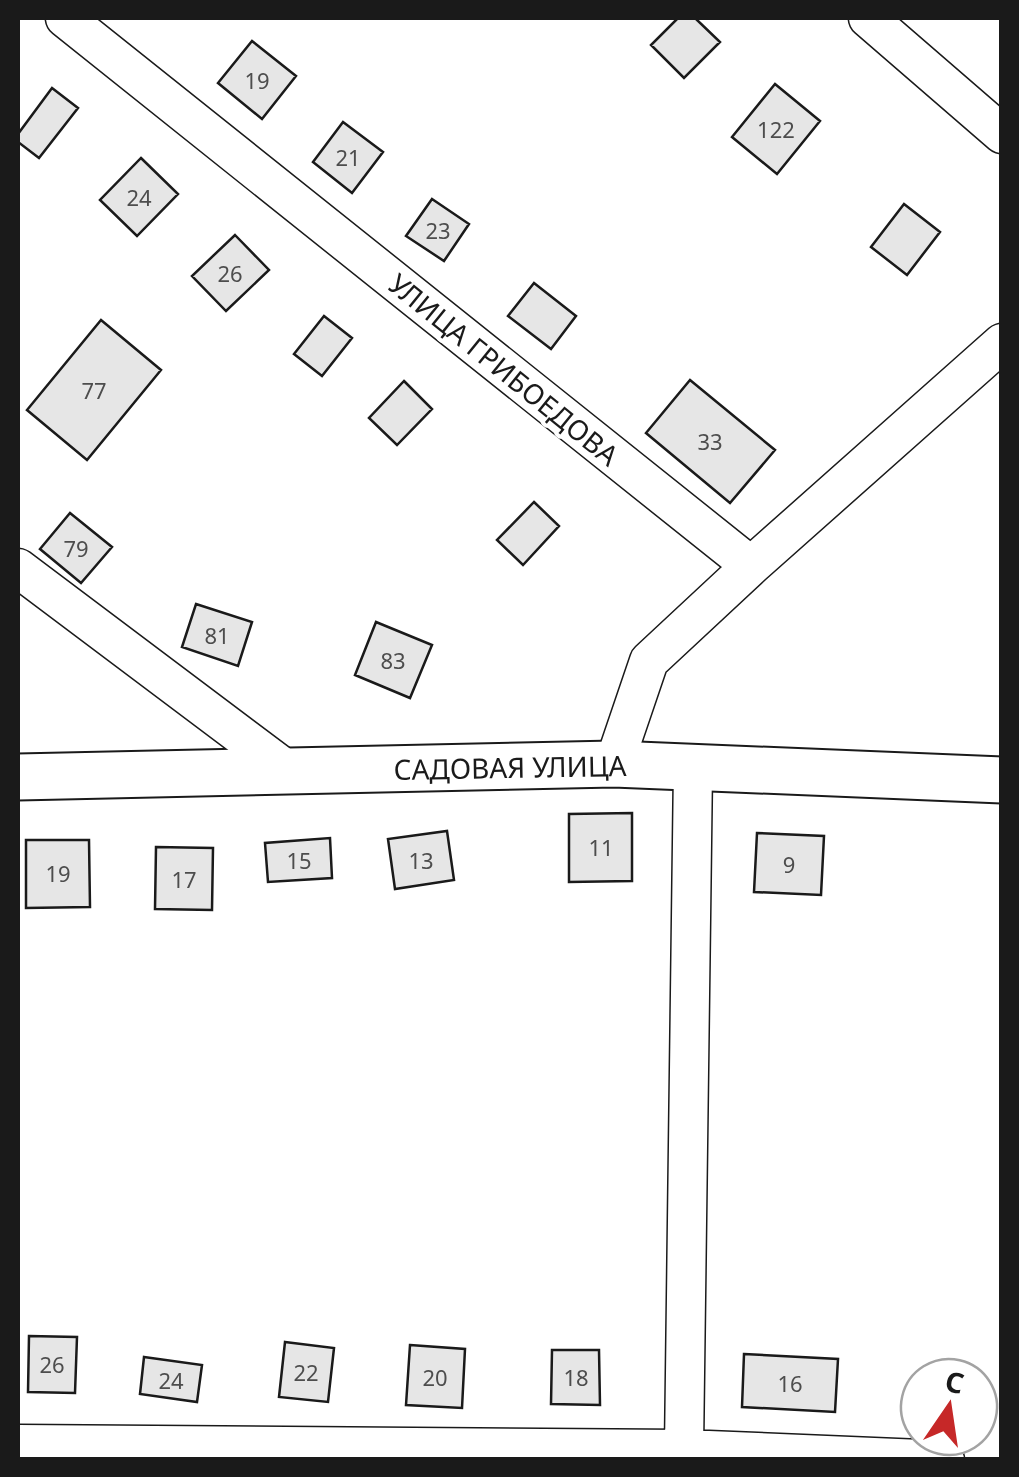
<svg xmlns="http://www.w3.org/2000/svg" width="1019" height="1477" font-family="'Noto Sans',sans-serif">
  <style>
    .building { fill: #e6e6e6; stroke: #1a1a1a; stroke-width: 2.5 }
    .lines { fill: none; stroke-linecap: round; stroke-linejoin: round }
    .minor-casing { stroke: #1a1a1a; stroke-width: 41 }
    .tertiary-casing { stroke: #1a1a1a; stroke-width: 49 }
    .minor { stroke: #fff; stroke-width: 38 }
    .tertiary { stroke: #fff; stroke-width: 45 }
    .labels { text-anchor: middle; dominant-baseline: central; stroke-width: 8; stroke-linejoin: round; paint-order: stroke }
    .number-label { font-size: 22px; fill: #4d4d4d }
    .street-label { font-size: 28px; fill: #1a1a1a; stroke: #fff }
  </style>
  <rect width="100%" height="100%" fill="#fff"/>
  <path class="building" d="M678 18H695L720 42 684 78 651 45Z
    M252 41 296 76 262 119 218 83Z
    M775 84 820 121 777 174 732 137Z
    M52 88 78 108 39 158 18 142V134Z
    M343 122 383 152 352 193 313 162Z
    M141 158 178 194 137 236 100 200Z
    M432 199 469 224 444 261 406 236Z
    M904 204 940 232 907 275 871 247Z
    M235 235 269 270 226 311 192 276Z
    M534 283 576 316 551 349 508 316Z
    M324 316 352 338 322 376 294 354Z
    M101 320 161 370 87 460 27 410Z
    M690 380 775 450 730 503 646 433Z
    M404 381 432 409 397 445 369 418Z
    M534 502 559 526 523 565 497 540Z
    M70 513 112 547 81 583 40 549Z
    M196 604 252 622 238 666 182 647Z
    M376 622 432 645 410 698 355 675Z
    M632 813V881L569 882V814Z
    M447 831 454 880 395 889 388 839Z
    M757 833 824 836 821 895 754 892Z
    M330 838 332 878 268 882 265 843Z
    M26 840H89L90 907 26 908Z
    M156 847 213 848 212 910 155 909Z
    M29 1336 77 1337 75 1393 28 1392Z
    M285 1342 334 1348 328 1402 279 1397Z
    M410 1345 465 1349 462 1408 406 1405Z
    M552 1350H599L600 1405 551 1404Z
    M744 1354 838 1359 835 1412 742 1407Z
    M144 1357 202 1365 197 1402 140 1394Z"/>
  <g class="lines">
    <g class="minor-casing">
      <path id="minor" d="M65 18 751 566 649 661 614 764
        M868 18 1002 134
        M751 566 1002 343
        M18 568 288 771
        M18 1444 684 1449 945 1460
        M684 1449 693 767"/>
    </g>
    <g class="tertiary-casing">
      <path id="tertiary" d="M18 777 614 764 1002 780"/>
    </g>
    <use href="#minor" class="minor"/>
    <use href="#tertiary" class="tertiary"/>
  </g>
  <g class="labels">
    <g class="number-label">
      <text x="257" y="80">19</text>
      <text x="776" y="129">122</text>
      <text x="348" y="157">21</text>
      <text x="139" y="197">24</text>
      <text x="438" y="230">23</text>
      <text x="230" y="273">26</text>
      <text x="94" y="390">77</text>
      <text x="710" y="441">33</text>
      <text x="76" y="548">79</text>
      <text x="217" y="635">81</text>
      <text x="393" y="660">83</text>
      <text x="601" y="847">11</text>
      <text x="299" y="860">15</text>
      <text x="421" y="860">13</text>
      <text x="789" y="864">9</text>
      <text x="58" y="873">19</text>
      <text x="184" y="879">17</text>
      <text x="52" y="1364">26</text>
      <text x="306" y="1372">22</text>
      <text x="435" y="1377">20</text>
      <text x="576" y="1377">18</text>
      <text x="171" y="1380">24</text>
      <text x="790" y="1383">16</text>
    </g>
    <g class="street-label">
      <text transform="translate(504 369) rotate(39)">УЛИЦА ГРИБОЕДОВА</text>
      <text transform="translate(510 767) rotate(-1)">САДОВАЯ УЛИЦА</text>
    </g>
  </g>
  <rect width="1019" height="1477" fill="none" stroke="#1a1a1a" stroke-width="40"/>
  <g transform="translate(949 1407) rotate(13)"><circle r="48" fill="#ffffff" stroke="#a3a3a3" stroke-width="2.5"/>
  <path d="M0-8L18 38L0 25L-18 38Z" fill="#c62828"/>
  <text y="-15" font-size="28" font-weight="bold" text-anchor="middle" fill="#1a1a1a">С</text>
  </g>
</svg>
